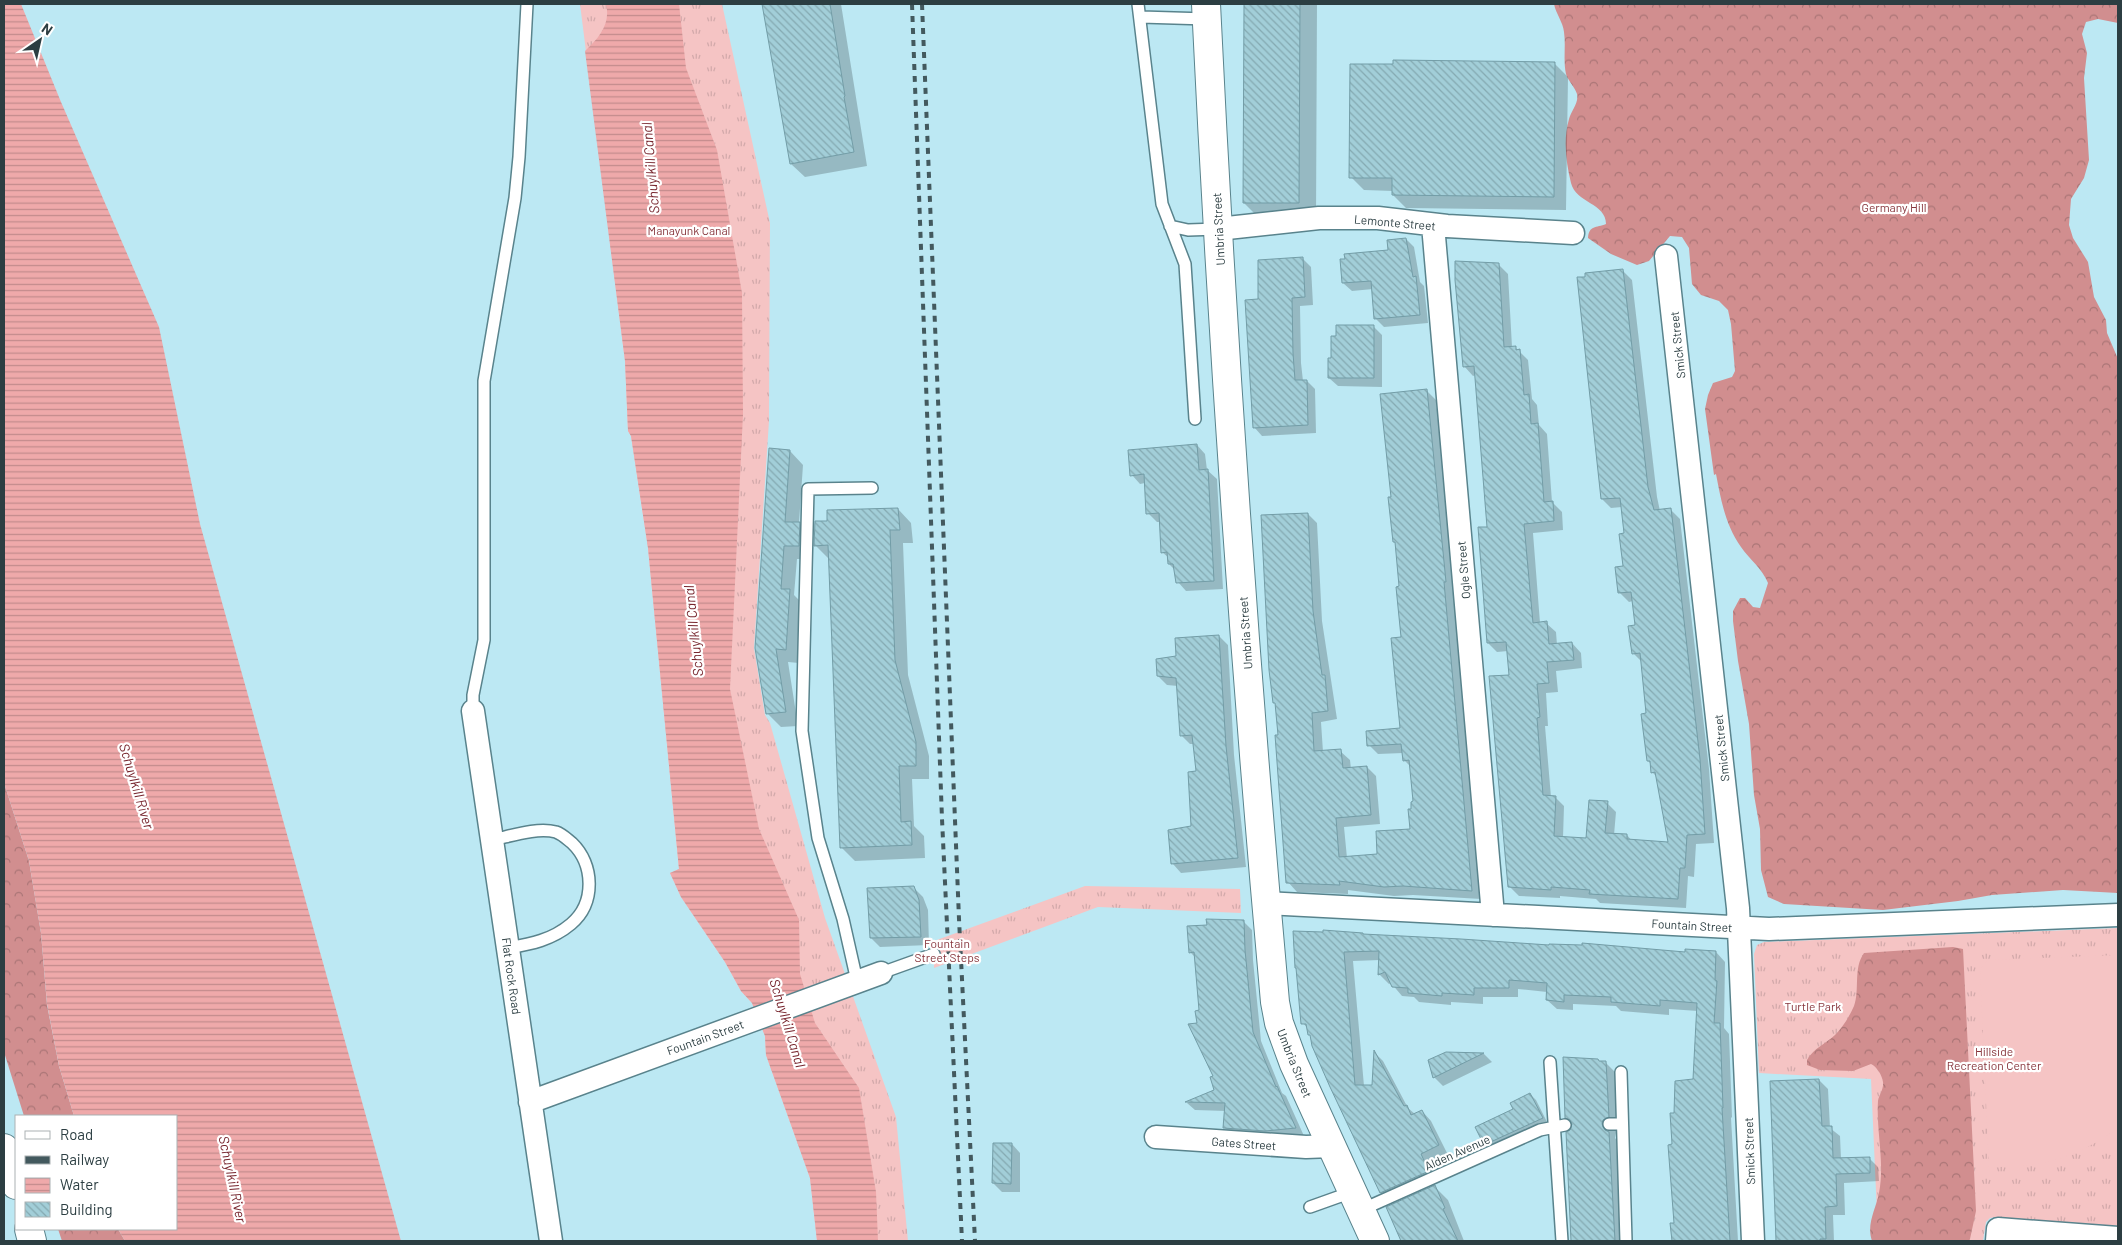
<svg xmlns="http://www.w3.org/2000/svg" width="2122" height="1245" font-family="Barlow,sans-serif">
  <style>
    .grass { fill: url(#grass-tufts) }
    .forest { fill: url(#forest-crowns) }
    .pitch { fill: #f5c4c4 }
    .water { fill: url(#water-rules) }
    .shadow { fill: #0003 }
    .building { fill: url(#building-back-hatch); stroke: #739da7 }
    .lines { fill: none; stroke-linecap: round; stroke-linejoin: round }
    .service-casing { stroke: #59838c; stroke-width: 14 }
    .minor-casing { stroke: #59838c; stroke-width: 25 }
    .secondary-casing { stroke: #59838c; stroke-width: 30 }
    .motorway-casing { stroke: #59838c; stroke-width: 30 }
    .service { stroke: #fff; stroke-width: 11 }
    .minor { stroke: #fff; stroke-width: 22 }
    .secondary { stroke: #fff; stroke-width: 28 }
    .motorway { stroke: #fff; stroke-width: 28 }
    .rail { stroke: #43595e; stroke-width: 4; stroke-dasharray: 6 6; stroke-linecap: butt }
    .labels { text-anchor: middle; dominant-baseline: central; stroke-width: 4.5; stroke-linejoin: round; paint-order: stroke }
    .park-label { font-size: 12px; fill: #87353c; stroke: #fff }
    .street-label { font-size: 12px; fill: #2c3e42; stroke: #fff }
    .water-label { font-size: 14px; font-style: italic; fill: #78272f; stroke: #fff }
  </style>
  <defs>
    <pattern id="grass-tufts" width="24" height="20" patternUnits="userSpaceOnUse" patternTransform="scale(1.25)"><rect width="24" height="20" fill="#f5c4c4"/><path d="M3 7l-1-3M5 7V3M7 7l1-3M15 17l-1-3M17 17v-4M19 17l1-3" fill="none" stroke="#d2a9aa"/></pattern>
    <pattern id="forest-crowns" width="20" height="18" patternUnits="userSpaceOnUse" patternTransform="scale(1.25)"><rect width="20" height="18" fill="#d18e8f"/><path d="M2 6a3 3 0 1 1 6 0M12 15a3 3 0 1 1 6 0" fill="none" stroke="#aa7576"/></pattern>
    <pattern id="water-rules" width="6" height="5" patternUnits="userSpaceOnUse" patternTransform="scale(1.25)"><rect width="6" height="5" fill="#efa9aa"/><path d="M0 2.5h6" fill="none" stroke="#c28b8c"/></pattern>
    <pattern id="building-back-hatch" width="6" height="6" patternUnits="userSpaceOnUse" patternTransform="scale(1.25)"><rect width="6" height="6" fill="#a2ced8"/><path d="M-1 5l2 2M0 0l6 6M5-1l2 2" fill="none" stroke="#84a9b1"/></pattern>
  </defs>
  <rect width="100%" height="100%" fill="#bce8f3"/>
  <path class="grass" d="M580 4H722L770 223 769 421 754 648 765 715 770 723 825 918 896 1117 908 1241H817L810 1178 766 1055 765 1036 752 1003 741 991 725 962 681 897 670 873 679 869 648 548 631 436 628 431 625 361Z
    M1085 886 1240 889 1241 913 1098 907 934 968V941Z
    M2118 928V1226L1996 1217 1990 1218 1986 1222 1983 1241 1878 1236 1871 1079 1759 1073 1754 954 1757 945 1764 942Z"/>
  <path class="forest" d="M1554 4H2118V23L2098 19 2086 22 2082 34 2087 53 2084 78 2089 160 2084 178 2071 199 2069 225 2073 238 2088 262 2094 297 2106 320 2107 333 2118 359V893L2063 890 1992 895 1958 901 1883 910 1784 904 1768 897 1761 870 1760 829 1754 795 1749 724 1738 661 1733 621V611L1740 598H1745L1753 607 1760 608 1768 583C1762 568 1750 560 1741 547 1725 524 1721 500 1716 474L1714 475 1705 409 1708 395 1713 383 1732 377 1735 371 1731 324 1728 310 1719 301 1701 295 1692 284 1689 248 1682 237 1670 236 1649 261 1637 265 1611 254 1588 238C1589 225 1596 228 1606 224 1606 203 1576 203 1571 183 1566 162 1563 140 1569 119 1571 111 1579 103 1577 94 1575 87 1568 81 1566 74 1563 60 1566 46 1564 32 1563 22 1556 14 1554 4Z
    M4 783 29 861 41 933 47 1005 59 1066 74 1116H24L4 1052Z
    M1953 947 1963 949 1976 1211 1970 1239 1969 1241H1872C1866 1224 1876 1209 1879 1193 1885 1162 1876 1131 1878 1101 1879 1095 1884 1089 1883 1082 1882 1075 1877 1067 1871 1064L1853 1071 1820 1070 1807 1065V1060C1815 1047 1824 1045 1835 1035 1843 1027 1849 1017 1854 1006 1860 990 1853 968 1864 953Z
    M58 1229H118L125 1241H62Z"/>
  <path class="pitch" d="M2118 955V1128C2077 1158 2040 1168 1989 1167L1980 969 1988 960Z"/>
  <path class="water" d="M4 4H21L61 102 159 327 200 524 401 1241H125L118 1229H176V1116H74L59 1066 47 1004 41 933 29 861 4 783Z
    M606 4H679L686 68 717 150 742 293 743 414 730 689 759 829 799 920 800 974 815 1023 859 1088 876 1192 878 1241H817L810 1178 766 1055 765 1036 752 1003 741 991 725 962 681 897 670 873 679 869 648 548 631 436 628 431 625 361 585 51C599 38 611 24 606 4Z"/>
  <path class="shadow" d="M763 4H841L867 166 805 177 791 164Z
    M1245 4H1317L1316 221H1262L1244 203Z
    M1554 63 1568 77 1566 210 1406 208 1393 195V191L1364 190 1351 177Z
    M1406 239 1414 247 1420 282 1424 286 1428 323 1384 327 1376 319 1373 289 1352 291 1343 283Z
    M1303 259 1311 267 1313 305 1300 306 1301 363 1303 381H1307L1315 389 1316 433 1262 436 1254 427 1259 300Z
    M1499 265 1508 274 1512 347H1515L1528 360 1532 399 1537 405 1539 425 1547 434 1552 502 1562 512 1563 530 1533 533 1540 623H1546L1556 632 1557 645 1572 643 1581 653 1582 668 1556 671 1558 692 1546 693 1548 726H1545L1551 797H1555L1564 806 1563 838 1587 839 1607 803 1616 812 1614 835H1627L1632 841 1669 843 1658 778 1652 772 1651 764 1648 761 1647 714 1642 662 1633 653 1636 626 1633 601 1629 602 1619 592 1624 567 1625 534 1622 507 1611 508 1602 499 1623 271 1632 280 1657 497 1660 511 1670 509 1680 519 1709 769 1714 843 1696 844 1694 877 1688 876 1686 908 1600 903 1596 899 1560 896V898L1519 896 1510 887V676L1508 651 1497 652 1488 643V528L1476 375 1473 376 1464 366Z
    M1373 326 1382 335V387L1338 386 1329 378 1337 337Z
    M1427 391 1436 400 1455 591H1453L1481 899 1413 895 1394 896 1348 890V894L1297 892 1288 882 1280 736 1308 514 1317 523 1322 621 1337 719 1321 722 1323 752 1340 751 1350 760 1351 769 1367 767 1376 776 1380 824 1344 827 1347 858 1378 855 1412 830 1414 803 1411 767 1404 760 1403 753 1378 754 1369 745 1401 729V588L1397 545 1394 542 1393 498Z
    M1197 445 1205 454 1207 470 1217 479 1223 589 1186 591 1178 582 1175 570 1169 564V558L1162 552 1160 522H1157L1148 513 1145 483 1140 484 1132 475Z
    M790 451 803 465 799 523 813 536 812 559H797L794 595 803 604 799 663 788 662 798 726 781 727 767 713Z
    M898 509 911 523 913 543H903L908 675 929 756V779H912L914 826 924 836 925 858 855 861 841 847 829 559 815 545 828 522Z
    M1219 636 1228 645 1234 755 1246 867 1181 873 1173 864 1192 827 1197 772 1194 744H1190L1181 735 1178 686 1167 685 1158 676 1177 658Z
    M914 888 923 897 928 910 929 945 880 947 871 938Z
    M1243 921 1252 930 1253 960 1261 1041 1282 1093 1286 1096 1304 1136 1234 1137 1225 1128 1226 1111 1195 1110 1187 1103 1216 1091 1214 1076 1198 1024 1201 1011 1196 958 1190 952Z
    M1365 936 1686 953 1716 952 1725 962 1724 1028 1729 1034 1732 1117 1731 1118 1738 1241H1673L1672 1224H1675L1674 1146 1676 1114 1694 1080 1698 1011 1669 1009V1015L1621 1011 1616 1006 1573 1004V1010L1557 1009 1547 1000V992L1518 989V997H1483V1004L1451 1002V1005L1419 1002 1414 997 1402 996 1391 983 1389 984 1379 974 1380 960 1353 961 1364 1086H1374L1375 1053 1383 1061 1408 1108 1415 1114 1422 1111 1431 1121 1448 1155 1429 1163 1437 1181 1390 1202 1381 1193 1331 1086 1308 1029 1303 1023 1298 969Z
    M1447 1053 1484 1054 1492 1062 1443 1086 1434 1077Z
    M1600 1062H1605L1619 1076 1622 1130 1616 1133 1615 1138 1622 1146 1627 1241H1573L1567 1133 1571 1131 1574 1124 1566 1117Z
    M1819 1080 1828 1089 1830 1128 1840 1136 1841 1159 1869 1158 1878 1167 1879 1181 1844 1183 1845 1215H1833L1834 1241H1777L1771 1082Z
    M1530 1094 1536 1100 1548 1124 1491 1150 1485 1144Z
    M1012 1144 1020 1153V1192H1002L993 1183Z
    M1435 1187 1448 1200 1464 1241H1403L1388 1208Z"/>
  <path class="building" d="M762 4H830L845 96 844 97 854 152 790 164Z
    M1244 4H1300L1299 203H1243Z
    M1393 60 1555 62 1554 197 1392 195V178H1349L1350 64H1393Z
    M1406 238 1413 277 1416 276 1420 315 1374 319 1371 281 1342 283 1340 259H1345L1344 254 1388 250 1387 240Z
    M1303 257 1305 297 1292 298 1293 353 1295 380H1307L1308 425 1253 428 1245 300 1258 299V260Z
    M1455 261 1499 263 1504 347 1516 346V350L1520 349 1524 395 1529 394 1531 424 1538 423 1544 502 1553 501 1554 521 1524 524 1533 623 1547 621 1549 644 1572 642 1574 660 1547 662 1549 683 1537 684 1540 717 1537 718 1543 795 1556 796 1554 836 1586 838 1589 800 1608 801 1605 833 1627 834V839L1668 842 1655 772 1651 773 1650 761H1647L1641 714 1646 713 1640 653 1632 654 1628 626 1635 625 1631 592 1618 593 1615 567 1623 566 1619 534 1624 533 1620 498 1601 499 1577 277H1585V273L1623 269 1648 487 1654 510 1671 508 1700 759 1705 834 1687 835 1685 868H1680L1678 899 1589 894 1590 890 1551 887V890L1508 887 1489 676 1509 675 1506 642 1487 643 1478 527H1487L1474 366 1463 367 1455 280Z
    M1336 325H1374V378H1328V358H1331V336H1336Z
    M1427 389 1446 582H1444L1472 891 1403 886 1384 887 1339 881 1340 885 1286 883 1275 735H1278L1275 703H1273L1269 670 1261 515 1308 513 1313 611 1322 675H1325L1328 711 1312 713 1314 751 1341 749 1343 768 1367 766 1371 815 1336 818 1339 857 1377 854 1376 831 1410 829 1408 809H1411V802L1413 801 1409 760 1403 761 1401 744 1367 746 1366 731 1400 728 1391 638 1401 637 1396 587 1399 586 1395 542H1393L1388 497H1391L1380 394Z
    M1197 444 1199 470 1208 469 1214 581 1176 583 1173 564H1168L1167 552 1161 553 1159 513 1146 514 1144 474 1130 476 1128 450Z
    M769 448 790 450 785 522H800L799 546H784L781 589H790L786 650 776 649 786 712 766 714 755 648Z
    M898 508 900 530H890L895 660 916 742V766H899L901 822 911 821 912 845 840 848 828 545 814 546 815 521H827V510Z
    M1219 635 1226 746 1238 858 1171 864 1168 830 1191 826 1188 772 1196 771 1192 735 1180 736 1176 678 1157 676 1156 659 1176 656 1175 638Z
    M914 886 919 900 921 937 870 938 867 888Z
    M1206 919 1244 920 1245 950 1253 1032 1276 1087 1277 1086 1296 1128 1265 1131 1223 1128 1225 1103 1185 1102 1214 1090 1210 1077 1213 1076 1188 1024 1197 1023 1195 1011 1199 1010 1194 952 1189 953 1187 926 1207 925Z
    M1323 930 1363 933V934L1461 939 1549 945V944L1582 945V943L1685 952V949L1716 951 1715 980 1717 981 1714 1023H1720L1723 1108H1722L1730 1241H1672L1670 1223H1674L1668 1145 1672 1144 1670 1113H1674L1675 1081 1693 1079 1697 1003 1660 1000V1006L1611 1002V997L1564 995V1002L1546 1000 1547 983 1509 980V988H1474V995L1442 993V996L1408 993V988L1392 987 1385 972 1378 975 1379 951 1344 952 1355 1085H1372L1374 1050 1404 1106 1407 1105 1411 1115 1422 1110 1439 1145 1421 1154 1429 1171 1380 1193 1330 1087 1312 1046 1310 1035H1308L1306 1024H1301L1296 968H1295L1293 931 1323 932Z
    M1446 1052 1484 1053 1433 1078 1428 1060Z
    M1563 1057 1598 1059 1599 1061H1606L1609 1117 1603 1120 1602 1124 1605 1130 1609 1132 1615 1241H1571L1566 1132 1570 1130 1572 1124 1570 1120 1565 1118Z
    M1819 1079 1822 1126H1832L1833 1158 1870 1157V1173L1836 1174 1837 1206 1825 1207 1826 1239H1820V1241H1776L1770 1081Z
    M1530 1093 1543 1118 1484 1145 1475 1127 1513 1109 1510 1103Z
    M993 1143H1012L1011 1184 992 1183Z
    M1435 1185 1445 1208 1443 1209 1458 1241H1401L1386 1207Z"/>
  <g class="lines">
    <g class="service-casing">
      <path id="service" d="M1138 4 1162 204 1185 264 1195 419
        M1141 17 1207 19
        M1170 226 1188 230 1218 229
        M473 711V695L484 640V381L515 198 519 157 527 4
        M492 840C511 836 537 827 556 832 562 834 567 839 572 843 594 864 596 903 571 924 552 940 531 944 508 948
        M881 973 934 954
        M857 981 843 919 818 838 802 731 808 489 872 488
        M1550 1062 1562 1241
        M1621 1072 1626 1241
        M1609 1124H1622
        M1310 1207 1352 1192
        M1361 1210 1540 1130 1565 1125"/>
    </g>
    <g class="minor-casing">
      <path id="minor" d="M1433 225 1493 915
        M1218 229 1319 218H1378L1447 226 1573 233
        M1666 256 1738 908 1753 1241
        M473 711 551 1241
        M1266 903 1769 929 2118 915
        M530 1102 881 973
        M1156 1137 1306 1147 1332 1146
        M1997 1241 1998 1229 2118 1238"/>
    </g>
    <g class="secondary-casing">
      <path id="secondary" d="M1206 4C1222 337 1245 670 1275 1002L1279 1023 1294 1064 1375 1241"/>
    </g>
    <g class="motorway-casing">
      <path id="motorway" d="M4 1148 16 1185
        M29 1229 32 1241"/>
    </g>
    <use href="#service" class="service"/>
    <use href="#minor" class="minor"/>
    <use href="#secondary" class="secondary"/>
    <use href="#motorway" class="motorway"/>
    <path class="rail" d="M912 4 942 819 962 1241
      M922 4 959 919 975 1241"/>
  </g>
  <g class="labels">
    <g class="park-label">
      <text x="1894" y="207">Germany Hill</text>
      <text x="689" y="230">Manayunk Canal</text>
      <text x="947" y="943">Fountain<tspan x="947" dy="14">Street Steps</tspan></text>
      <text x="1813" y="1006">Turtle Park</text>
      <text x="1994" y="1051">Hillside<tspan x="1994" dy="14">Recreation Center</tspan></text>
    </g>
    <g class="street-label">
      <text transform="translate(1395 222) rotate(5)">Lemonte Street</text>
      <text transform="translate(1218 229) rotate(-93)">Umbria Street</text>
      <text transform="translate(1677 345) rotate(-96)">Smick Street</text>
      <text transform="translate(1463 570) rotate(-95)">Ogle Street</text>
      <text transform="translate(1245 633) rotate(-94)">Umbria Street</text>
      <text transform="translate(1721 748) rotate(-96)">Smick Street</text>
      <text transform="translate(1692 925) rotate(3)">Fountain Street</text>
      <text transform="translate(512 976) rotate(82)">Flat Rock Road</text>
      <text transform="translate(705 1037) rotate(-20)">Fountain Street</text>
      <text transform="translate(1295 1063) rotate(68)">Umbria Street</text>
      <text transform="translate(1244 1143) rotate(4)">Gates Street</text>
      <text transform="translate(1749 1151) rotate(-92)">Smick Street</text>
      <text transform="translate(1457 1152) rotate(-24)">Alden Avenue</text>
    </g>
    <g class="water-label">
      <text transform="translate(650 168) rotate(-95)">Schuylkill Canal</text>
      <text transform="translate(693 631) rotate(-96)">Schuylkill Canal</text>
      <text transform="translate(137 786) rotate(73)">Schuylkill River</text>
      <text transform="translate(788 1023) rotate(73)">Schuylkill Canal</text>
      <text transform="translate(233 1179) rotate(78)">Schuylkill River</text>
    </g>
  </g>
  <rect width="2122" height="1245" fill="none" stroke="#2c3e42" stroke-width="10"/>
  <rect x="15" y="1115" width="162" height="115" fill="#ffffff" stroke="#abb2b3"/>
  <rect x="25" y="1131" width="25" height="8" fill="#ffffff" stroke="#abb2b3"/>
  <text x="60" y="1140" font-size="15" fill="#2c3e42">Road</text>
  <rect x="25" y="1156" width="25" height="8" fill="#43595e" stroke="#abb2b3"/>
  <text x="60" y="1165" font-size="15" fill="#2c3e42">Railway</text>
  <rect x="25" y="1178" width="25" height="15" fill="url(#water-rules)" stroke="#abb2b3"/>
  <text x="60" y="1190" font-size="15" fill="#2c3e42">Water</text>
  <rect x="25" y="1202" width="25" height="15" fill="url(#building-back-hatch)" stroke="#abb2b3"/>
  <text x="60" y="1215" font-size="15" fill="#2c3e42">Building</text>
  <g transform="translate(40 40) rotate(34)" stroke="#ffffff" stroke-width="4" paint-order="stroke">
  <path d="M0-4L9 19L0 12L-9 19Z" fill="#2c3e42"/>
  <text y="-8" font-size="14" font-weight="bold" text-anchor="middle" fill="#2c3e42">N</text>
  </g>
</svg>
